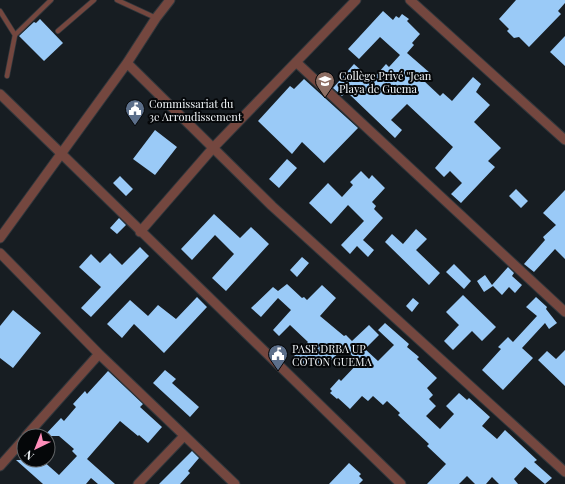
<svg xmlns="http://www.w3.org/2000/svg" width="565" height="484" font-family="'Playfair Display',serif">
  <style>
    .building { fill: #9acaf7 }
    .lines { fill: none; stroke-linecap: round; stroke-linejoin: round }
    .service-casing { stroke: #31373c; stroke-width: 6 }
    .minor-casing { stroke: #31373c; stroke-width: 11 }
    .service { stroke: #74473f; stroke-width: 4.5 }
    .minor { stroke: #74473f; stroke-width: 9 }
    .labels { text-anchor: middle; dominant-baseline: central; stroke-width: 4; stroke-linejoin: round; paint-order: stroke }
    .poi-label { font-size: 11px; fill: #f0f4f7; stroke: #050709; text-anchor: start }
  </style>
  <rect width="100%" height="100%" fill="#171d22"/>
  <path class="building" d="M516 0H565V3L558 11 561 14 529 47 519 37 514 38 507 31 509 29 499 19Z
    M383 11 393 20 396 16 399 18 402 14 409 19 407 21 420 34 412 43 414 45 407 53 430 73 423 80 440 96 443 93 452 101 473 77 481 84 476 92 490 105 474 122 501 148 488 161 495 167 461 203 451 194 462 183 450 171 444 177 435 168 453 147 407 104 391 120 402 130 395 138 348 93 346 92 342 96 333 88 354 64 372 80 386 64 389 67 400 55 380 37 359 59 348 49Z
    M40 19 63 43 44 61 19 36 34 22 36 23Z
    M565 36V66L550 52Z
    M304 79 358 128 324 163 302 142 292 154 258 121 290 86 294 89Z
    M155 130 177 147 155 175 133 159Z
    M287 159 297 168 279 188 269 179Z
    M361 171 369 179 372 175 385 188 372 202 376 206 374 209 383 218 363 240 374 250 368 257 357 246 350 254 341 245 364 221 348 205 331 224 309 203 328 183 342 197 353 185 350 182Z
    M120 176 133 189 126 196 113 183Z
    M516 189 528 201 521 208 509 196Z
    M565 190V259L555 249 534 272 524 264 545 240 543 237 556 225 543 213Z
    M214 214 240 238 251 227 269 244 226 291 212 278 234 254 215 235 192 260 181 249Z
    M119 218 126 225 117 234 110 228Z
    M416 229 427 239 416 250 440 273 429 285 385 242 392 234 403 244Z
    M140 247 149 256 91 317 81 308 101 287 79 267 91 254 100 263 110 253 122 265Z
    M302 257 309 263 297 277 290 270Z
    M454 264 471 281 464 289 446 272Z
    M508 267 514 273 512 276 522 285 515 293 509 287 502 295 493 286 484 292 477 281 485 275 492 285Z
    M287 284 302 298 304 297 307 300 322 285 336 298 320 316 344 336 346 335 352 341 369 325 379 335 365 349 378 361 394 345 378 330 385 323 409 344 407 347 419 357 417 359 437 378 427 388 433 395 429 399 436 406 426 416 440 429 454 414 446 406 459 393 467 400 469 398 490 417 482 426 497 439 505 430 537 460 534 462 552 478 545 484 525 467 514 479 518 484H499L492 477 486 484H475L467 476 459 484H427L446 464 427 446 429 444 398 415 400 413 387 401 383 405 373 396 368 401 362 396 350 409 338 398 337 399 330 393 332 391 330 389 339 379 341 381 359 362 344 348 330 361 327 358 320 365 314 359 306 367 294 356 308 342 290 325 279 336 273 330 291 310 278 298 261 317 251 308 273 287 278 291Z
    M463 295 496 327 482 341 472 331 453 350 444 341 459 325 446 312Z
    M197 297 207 307 164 353 134 324 122 338 107 324 130 300 148 316 158 305 176 319Z
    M536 297 547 307 546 309 557 323 549 329 545 323 522 348 533 358 503 390 482 370 501 349 498 347 508 337 513 342 537 316 526 307Z
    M413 298 419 303 412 312 406 306Z
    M13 310 41 333 13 368 0 358V326Z
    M565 350V386L538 360 547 351 556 359Z
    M165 370 176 379 172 383 199 407 190 417 153 383Z
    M108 371 143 404 140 407 162 427 148 443 139 435 138 436 120 421 87 459 115 484H98L91 478 86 484H43L16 460H42L59 475 77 456 72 451 74 449 59 436H44L61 418 64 421 76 407 73 404 85 391 87 394Z
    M192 451 199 458 188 471 190 473 180 484H159Z
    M349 463 361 474 359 476 363 480 359 484H329Z"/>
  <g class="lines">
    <g class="service-casing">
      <path id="service" d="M117 0 156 18
        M0 11 15 35 7 76
        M58 31 94 0
        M15 35 51 0"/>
    </g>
    <g class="minor-casing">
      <path id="minor" d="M410 0 565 140
        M296 62 565 312
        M127 63 272 206 565 472
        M0 94 401 484
        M140 232 213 148 356 0
        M0 238 127 63 156 18 170 0
        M0 253 99 354 235 484
        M26 436 99 354
        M0 466 24 439
        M138 484 184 436"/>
    </g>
    <use href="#service" class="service"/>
    <use href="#minor" class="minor"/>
  </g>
  <defs>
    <g id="school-pin" transform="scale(1)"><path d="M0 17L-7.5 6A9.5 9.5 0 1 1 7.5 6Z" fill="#8d6e63" stroke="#050709"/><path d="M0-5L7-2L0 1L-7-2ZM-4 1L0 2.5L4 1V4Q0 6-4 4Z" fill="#fff"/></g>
    <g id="civic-pin" transform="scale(1)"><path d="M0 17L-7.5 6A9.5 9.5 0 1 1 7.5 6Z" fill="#5c6f8a" stroke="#050709"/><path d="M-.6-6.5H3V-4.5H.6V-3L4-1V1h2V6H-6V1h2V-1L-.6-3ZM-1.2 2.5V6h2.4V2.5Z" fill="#fff"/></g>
  </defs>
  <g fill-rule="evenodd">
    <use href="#school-pin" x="325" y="81"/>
    <use href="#civic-pin" x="135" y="109"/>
    <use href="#civic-pin" x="278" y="354"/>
  </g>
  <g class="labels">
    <g class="poi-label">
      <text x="339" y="75">Collège Privé ''Jean<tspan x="339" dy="13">Playa de Guema</tspan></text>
      <text x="149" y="103">Commissariat du<tspan x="149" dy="13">3e Arrondissement</tspan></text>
      <text x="292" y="348">PASE DRBA UP<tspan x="292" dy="13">COTON GUEMA</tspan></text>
    </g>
  </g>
  <g transform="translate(36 448) rotate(223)"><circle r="19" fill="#050709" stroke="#636668"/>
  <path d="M0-3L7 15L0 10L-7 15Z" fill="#ff8eba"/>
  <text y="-6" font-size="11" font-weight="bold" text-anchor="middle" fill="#f0f4f7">N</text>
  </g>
</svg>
